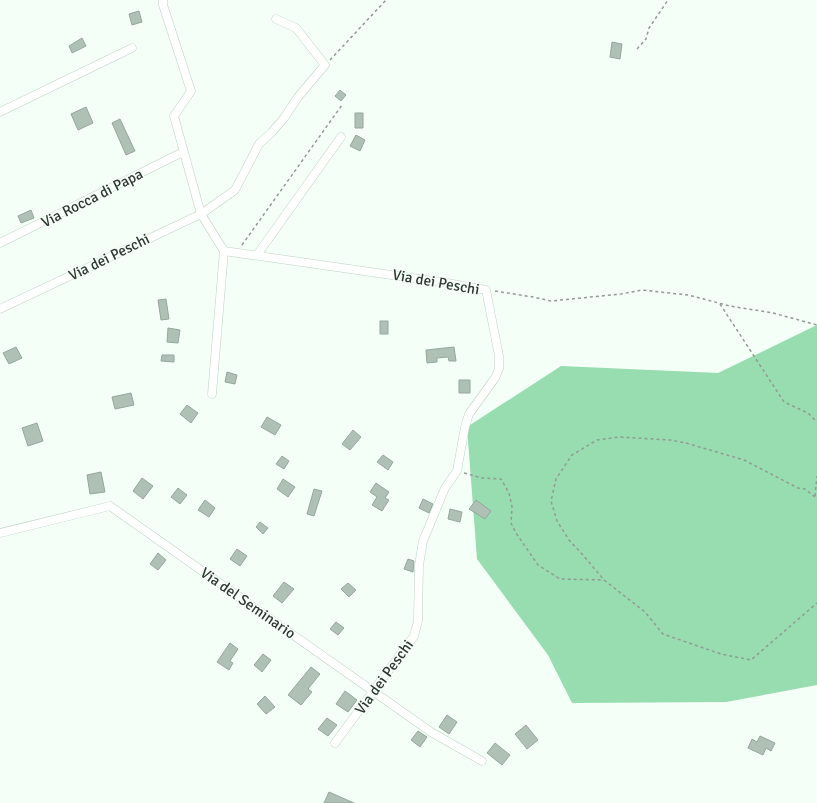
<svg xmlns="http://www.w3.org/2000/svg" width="817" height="803" font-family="Signika,sans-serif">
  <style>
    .forest { fill: #97ddaf }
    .building { fill: #afc1b4; stroke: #95a79b }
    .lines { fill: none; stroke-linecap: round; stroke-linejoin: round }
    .minor-casing { stroke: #bfd1c4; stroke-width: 9 }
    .path { stroke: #919b94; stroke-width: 1.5; stroke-dasharray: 3 3; stroke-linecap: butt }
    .minor { stroke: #fff; stroke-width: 8 }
    .labels { text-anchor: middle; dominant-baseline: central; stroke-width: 3; stroke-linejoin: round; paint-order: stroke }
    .street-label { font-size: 15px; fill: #303833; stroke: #f3fff7 }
  </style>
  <rect width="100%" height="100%" fill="#f3fff7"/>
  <path class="forest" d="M817 325V685L726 702 572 703 548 655 477 559 467 427 561 366 718 373Z"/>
  <path class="building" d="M139 11 142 22 132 25 129 14Z
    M82 38 86 46 72 53 69 46Z
    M612 42 622 44 620 59 610 57Z
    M340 90 346 95 341 101 335 96Z
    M86 107 93 123 78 130 71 114Z
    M355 113H363V128H355Z
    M120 119 135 151 126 155 112 123Z
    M356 135 365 140 360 151 350 146Z
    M31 210 34 218 21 223 18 216Z
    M166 299 169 319 161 320 158 300Z
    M380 321H388V334H380Z
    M168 328 180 330 178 343 167 342Z
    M16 347 22 358 9 364 3 353Z
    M454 347 456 361H449L448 357 437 358V362L427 363 426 350Z
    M162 355H174V362L161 361Z
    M227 372 237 375 235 384 225 382Z
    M459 380H470V393H459Z
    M131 393 134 405 115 409 112 397Z
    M187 405 198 413 191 423 180 414Z
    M267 417 281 425 275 435 261 427Z
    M37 423 43 441 28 446 22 428Z
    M353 430 361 437 350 450 342 444Z
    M383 455 393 462 388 470 377 462Z
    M282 456 289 461 284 469 276 464Z
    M101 472 105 492 90 494 87 475Z
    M142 478 153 486 143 499 133 491Z
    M283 479 295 487 288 497 277 489Z
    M376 483 389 492 385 498 389 500 382 511 372 505 377 497 370 492Z
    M178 488 187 495 180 504 171 497Z
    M314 489 322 491 314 516 307 514Z
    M423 499 433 504 429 513 419 508Z
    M205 500 215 508 209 517 198 510Z
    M476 500 491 511 485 519 469 509Z
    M450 509 462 512 460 522 448 519Z
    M260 522 268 528 263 534 256 527Z
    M237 549 247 556 240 566 230 559Z
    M158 553 166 560 158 570 150 564Z
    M408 559 414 561 413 572 404 569Z
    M284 582 294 589 282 603 273 596Z
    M348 583 356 590 349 597 341 589Z
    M336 622 344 628 338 635 330 629Z
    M230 643 238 649 230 661 233 663 229 670 217 662Z
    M263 654 271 660 262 672 254 665Z
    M311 667 320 674 308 689 312 692 301 705 288 695Z
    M345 691 357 700 348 712 336 704Z
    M265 696 275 707 266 714 257 704Z
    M447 715 457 722 449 734 439 727Z
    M327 718 337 725 328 736 318 729Z
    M526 725 538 740 527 749 515 734Z
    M418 731 427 737 420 747 411 740Z
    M760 736 775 743 771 751 766 748 763 755 748 748 752 739 757 742Z
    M495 743 510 755 502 765 487 753Z
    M329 792 354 803H324Z"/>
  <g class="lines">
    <g class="minor-casing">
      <path id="minor" d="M163 0V5L191 91 174 116 201 214 235 190 259 144 272 132 284 118 298 97 325 65 296 28 276 19
        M0 112 132 48
        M0 243 183 152
        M257 255 341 137
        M0 309 201 214 224 251 447 283 486 290 499 356V369L495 378 469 414 465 427 457 471 445 488 423 541 419 565 418 621 414 636 335 743
        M212 394 224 251
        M0 533 110 506 431 732 482 761"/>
    </g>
    <path class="path" d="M637 49 646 39 649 28 668 0
      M330 60 386 0
      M242 245 342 105
      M495 291 533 297 551 301 621 294 642 290 688 295 730 306 773 313 817 325
      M720 304 784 402 808 413 817 422
      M464 473 482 478 501 479 509 493 512 507 511 523 516 533 538 565 560 579 604 580
      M815 496 817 476
      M815 497 805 489 798 488 744 460 686 443 670 440 619 437 597 440 572 455 556 479 551 501 557 521 569 540 583 555 604 580 645 612 663 634 721 654 751 660 817 603"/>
    <use href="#minor" class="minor"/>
  </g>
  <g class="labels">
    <g class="street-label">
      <text transform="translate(92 198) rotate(-27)">Via Rocca di Papa</text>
      <text transform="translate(109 257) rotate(-26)">Via dei Peschi</text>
      <text transform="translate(436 282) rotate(10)">Via dei Peschi</text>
      <text transform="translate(248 603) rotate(35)">Via del Seminario</text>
      <text transform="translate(384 677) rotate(-54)">Via dei Peschi</text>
    </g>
  </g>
</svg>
